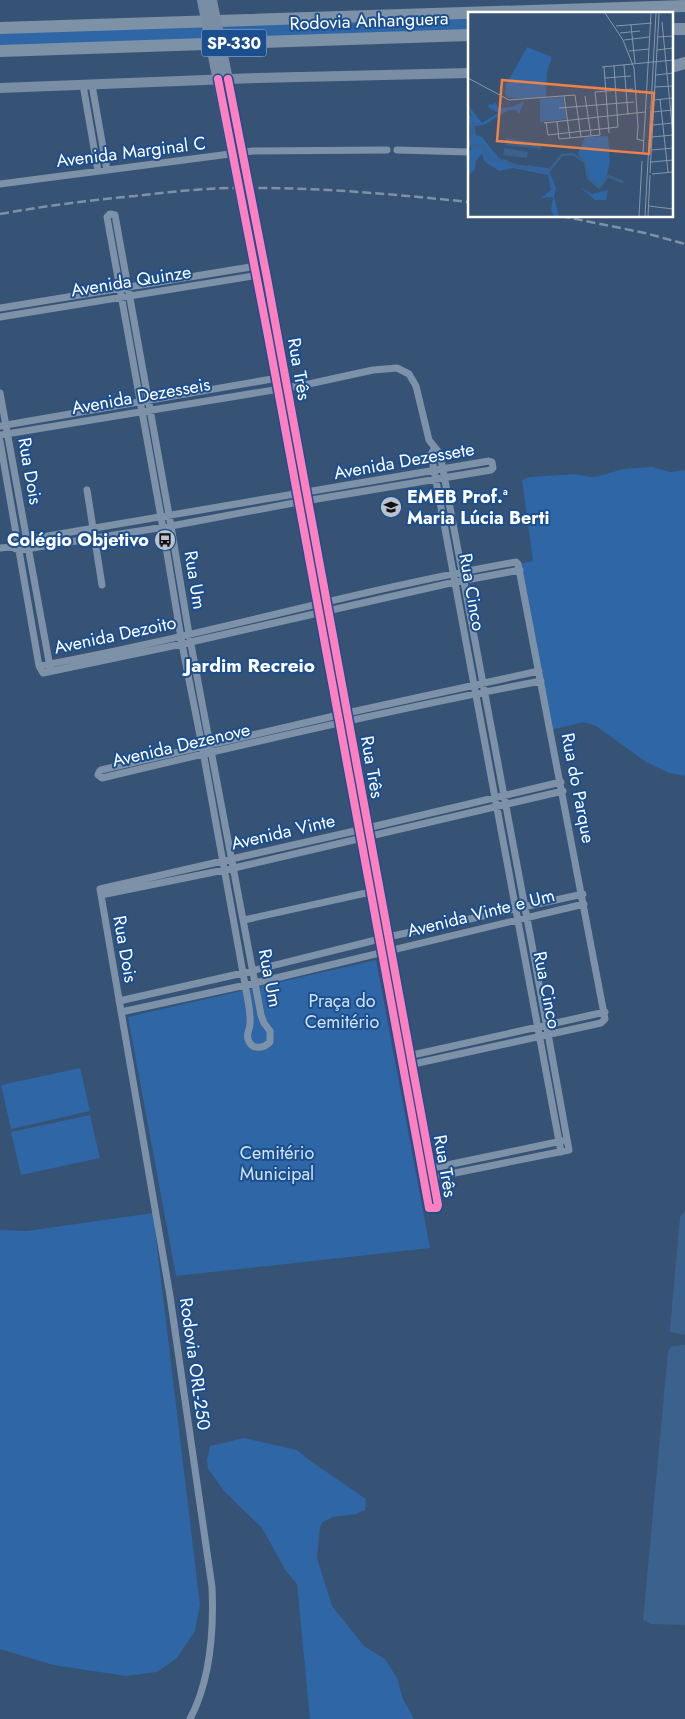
<svg xmlns="http://www.w3.org/2000/svg" width="685" height="1719" font-family="Jost,sans-serif">
  <style>
    .green { fill: #2f66a5 }
    .water { fill: #3b618d }
    .lines { fill: none; stroke-linecap: round; stroke-linejoin: round }
    .street { stroke: #7d92a8; stroke-width: 7 }
    .secondary { stroke: #798da4; stroke-width: 10 }
    .highway { stroke: #7e92a7; stroke-width: 12 }
    .rail { stroke: #7e92a7; stroke-width: 2.5; stroke-dasharray: 9 4; stroke-linecap: butt }
    .secondary-bridge { stroke: #798da4; stroke-width: 10 }
    .cycleway-casing { stroke: #1b4f8f; stroke-width: 11 }
    .cycleway { stroke: #ff80c0; stroke-width: 8 }
    .labels { text-anchor: middle; dominant-baseline: central; stroke-width: 4; stroke-linejoin: round; paint-order: stroke }
    .shield { fill: #1b4f8f; stroke: #bbcadd; stroke-width: 1 }
    .shield-label { font-size: 16px; font-weight: bold; fill: #fff }
    .street-label { font-size: 18px; fill: #fff; stroke: #1b4f8f }
    .poi-label { font-size: 18px; font-weight: bold; fill: #fff; stroke: #1b4f8f; text-anchor: start }
    .park-label { font-size: 18px; fill: #cfe3fa; stroke: #1b4f8f }
    .neighbourhood-label { font-size: 19px; font-weight: bold; fill: #fff; stroke: #1b4f8f }
    .inset-river { fill: none; stroke: #3b618d; stroke-width: 2.5 }
    .inset-road { fill: none; stroke: #8697ac; stroke-width: 1 }
    .view { fill: #ee8249; fill-opacity: 0.15; stroke: #ee8249; stroke-width: 2.5 }
    .inset-edge { fill: none; stroke: #fff; stroke-width: 2.5 }
  </style>
  <rect width="100%" height="100%" fill="#365274"/>
  <path class="green" d="M469 17V31L0 46V32Z
    M652 467 670 472 685 470V776L669 773 646 762 596 726 583 722 551 730 519 564 533 561 522 480 529 477 576 474 590 477 600 476 623 469Z
    M376 960 430 1248 176 1276 128 1017Z
    M80 1068 90 1111 11 1129 1 1085Z
    M90 1115 100 1158 21 1175 11 1132Z
    M153 1213 200 1605 195 1631 177 1658 157 1672 126 1676 53 1665 0 1649V1230L27 1231Z
    M244 1438 297 1450 309 1460 366 1499 365 1510 356 1514 333 1517 323 1522 320 1527 317 1558 332 1606 364 1646 385 1659 397 1678 403 1699 414 1719H310L297 1584 286 1571 262 1528 224 1491 208 1469 207 1460 210 1446Z"/>
  <path class="water" d="M685 1211V1335L670 1332V1329L680 1217Z
    M685 1345V1625L651 1624 643 1620 668 1351 672 1346Z"/>
  <g class="lines">
    <path class="street" d="M83 85 98 171
      M92 85 107 170
      M397 150 469 152
      M0 184 253 151 387 150
      M110 214 115 215 171 526 189 634 261 1015 264 1023 270 1031V1042C263 1049 251 1050 248 1039 246 1033 250 1030 250 1024 251 1011 247 997 245 984L202 746 182 644 161 517 107 217Z
      M0 308 257 266
      M0 317 259 275
      M0 393 50 667
      M0 426 278 378
      M0 435 304 385 373 370 397 368 409 374 416 386 429 440 440 454 532 945 569 1150 430 1178
      M0 441 39 666 43 673 182 644 455 582 520 570
      M435 448 431 454 434 470 561 1152
      M87 490 102 585
      M0 548 11 547 18 541 489 461 492 462 493 468 491 470 299 502 171 526 19 550 11 547
      M39 666C199 637 356 590 516 562L518 564 605 1019 601 1023 409 1065
      M539 671 347 713 101 770 99 772 98 775 102 778C248 743 394 709 541 681
      M101 895 234 868 563 791
      M244 920 375 891
      M119 1001 243 973 388 937 583 894
      M121 1012 255 983 584 904
      M408 1056 605 1012
      M428 1169 562 1141
      M190 1719C211 1679 214 1631 212 1587L170 1296 100 889 359 830 561 782"/>
    <path class="secondary" d="M215 66 268 336 421 1164 429 1208H437L438 1205 267 278 225 65
      M0 88 257 78 469 73"/>
    <path class="highway" d="M0 28 685 6
      M671 29H685
      M0 51 469 35
      M671 67 685 63"/>
    <path class="rail" d="M0 214C45 206 90 200 135 196 169 192 203 188 238 188 315 187 392 194 469 202
      M561 216 645 233 685 244"/>
    <path class="secondary-bridge" d="M202 0 215 66
      M212 0 225 65"/>
    <g class="cycleway-casing">
      <path id="cycleway" d="M218 79 268 336 421 1164 429 1208H437L438 1205 267 278 228 79"/>
    </g>
    <use href="#cycleway" class="cycleway"/>
  </g>
  <defs>
    <g id="school-disc" transform="scale(1.125)"><circle r="9.5" fill="#b9c2ce" stroke="#1b4f8f"/><path d="M0-5L7-2L0 1L-7-2ZM-4 1L0 2.5L4 1V4Q0 6-4 4Z" fill="#111"/></g>
    <g id="bus-disc" transform="scale(1.125)"><circle r="9.5" fill="#b9c2ce" stroke="#1b4f8f"/><path d="M-5-6H5V4H4V6H2V4H-2V6H-4V4H-5ZM-3.5-4V0h7V-4ZM-3.5 1.2v1.5H-2V1.2ZM2 1.2v1.5H3.5V1.2Z" fill="#111"/></g>
  </defs>
  <g fill-rule="evenodd">
    <use href="#school-disc" x="391" y="507"/>
    <use href="#bus-disc" x="165" y="540"/>
  </g>
  <g class="labels">
    <rect class="shield" x="201.5" y="29.5" width="65" height="27" rx="4"/>
    <g class="shield-label">
      <text x="234" y="43">SP-330</text>
    </g>
    <g class="street-label">
      <text transform="translate(369 21) rotate(-2)">Rodovia Anhanguera</text>
      <text transform="translate(131 152) rotate(-7)">Avenida Marginal C</text>
      <text transform="translate(131 281) rotate(-9)">Avenida Quinze</text>
      <text transform="translate(299 369) rotate(80)">Rua Três</text>
      <text transform="translate(141 396) rotate(-10)">Avenida Dezesseis</text>
      <text transform="translate(404 461) rotate(-10)">Avenida Dezessete</text>
      <text transform="translate(30 471) rotate(80)">Rua Dois</text>
      <text transform="translate(195 580) rotate(81)">Rua Um</text>
      <text transform="translate(472 592) rotate(80)">Rua Cinco</text>
      <text transform="translate(115 635) rotate(-12)">Avenida Dezoito</text>
      <text transform="translate(181 745) rotate(-13)">Avenida Dezenove</text>
      <text transform="translate(372 767) rotate(80)">Rua Três</text>
      <text transform="translate(578 788) rotate(79)">Rua do Parque</text>
      <text transform="translate(283 832) rotate(-13)">Avenida Vinte</text>
      <text transform="translate(481 913) rotate(-14)">Avenida Vinte e Um</text>
      <text transform="translate(125 949) rotate(80)">Rua Dois</text>
      <text transform="translate(270 978) rotate(79)">Rua Um</text>
      <text transform="translate(547 990) rotate(79)">Rua Cinco</text>
      <text transform="translate(445 1166) rotate(80)">Rua Três</text>
      <text transform="translate(195 1364) rotate(82)">Rodovia ORL-250</text>
    </g>
    <g class="poi-label">
      <text x="407" y="497">EMEB Prof.ª<tspan x="407" dy="21">Maria Lúcia Berti</tspan></text>
      <text x="149" y="540" text-anchor="end">Colégio Objetivo</text>
    </g>
    <g class="park-label">
      <text x="342" y="1001">Praça do<tspan x="342" dy="21">Cemitério</tspan></text>
      <text x="277" y="1153">Cemitério<tspan x="277" dy="21">Municipal</tspan></text>
    </g>
    <g class="neighbourhood-label">
      <text x="250" y="665">Jardim Recreio</text>
    </g>
  </g>
  <g transform="translate(468 12)">
    <rect width="205" height="205" fill="#365274"/>
    <path d="M59 35 84 45 79 60 78 86H40L37 82 38 73ZM95 85 98 107 72 110V87ZM56 89 51 102 48 98H41L16 113 7 114 8 123 14 125 31 146 44 152 80 156 88 176 86 185 91 204H86L83 198 85 185 73 186 83 178 80 163 45 156 31 159 16 149 14 142 8 149 7 158 0 163V139L4 137 0 132 3 123 0 101 4 105 0 93 14 111 30 101 20 95 21 92 25 93 27 90 31 96 44 95ZM140 124 142 150 137 170 132 176 122 169 117 150 110 142 117 125ZM112 175 124 182 140 178 138 188H127Z" fill="#2f66a5"/>
    <path d="M38 126 61 130 62 133 63 130 73 132V137L37 133ZM36 136 60 140 59 146 35 143Z" fill="#3b618d"/>
    <path class="inset-river" d="M0 110 5 112 2 134 15 133 23 148H35L56 157 62 154 74 160 82 158 94 143 105 142 117 150 120 166 131 176 140 164 155 170"/>
    <path class="inset-road" d="M137 1 155 28 166 56 170 115M194 10 205 123M163 13 167 51M148 14 184 11M152 21 172 19M190 25 205 24M156 28 181 25M189 38 205 36M161 39 181 37M156 53 160 103M134 55 205 48M136 55 141 121M188 63 205 61M0 66 41 88 107 83 113 125M137 66 163 64M187 75 205 74M127 80 165 77M96 84 102 126M117 84 123 124M192 87 200 160M186 88 205 86M91 96 166 90M185 100 205 98M89 109 91 127 132 123 127 80M78 110 80 123 150 115 146 54M76 111 177 100M185 113 204 111M170 115 169 127 176 129M184 125 205 123M184 138 205 136M175 142 183 1M183 150 205 148M182 161 191 1M184 162 205 160M181 194 205 197M171 204 174 149M177 204 188 1M180 204 182 163"/>
    <path class="view" d="M34 68 186 81 181 142 29 129Z"/>
    <rect width="205" height="205" class="inset-edge"/>
  </g>
</svg>
